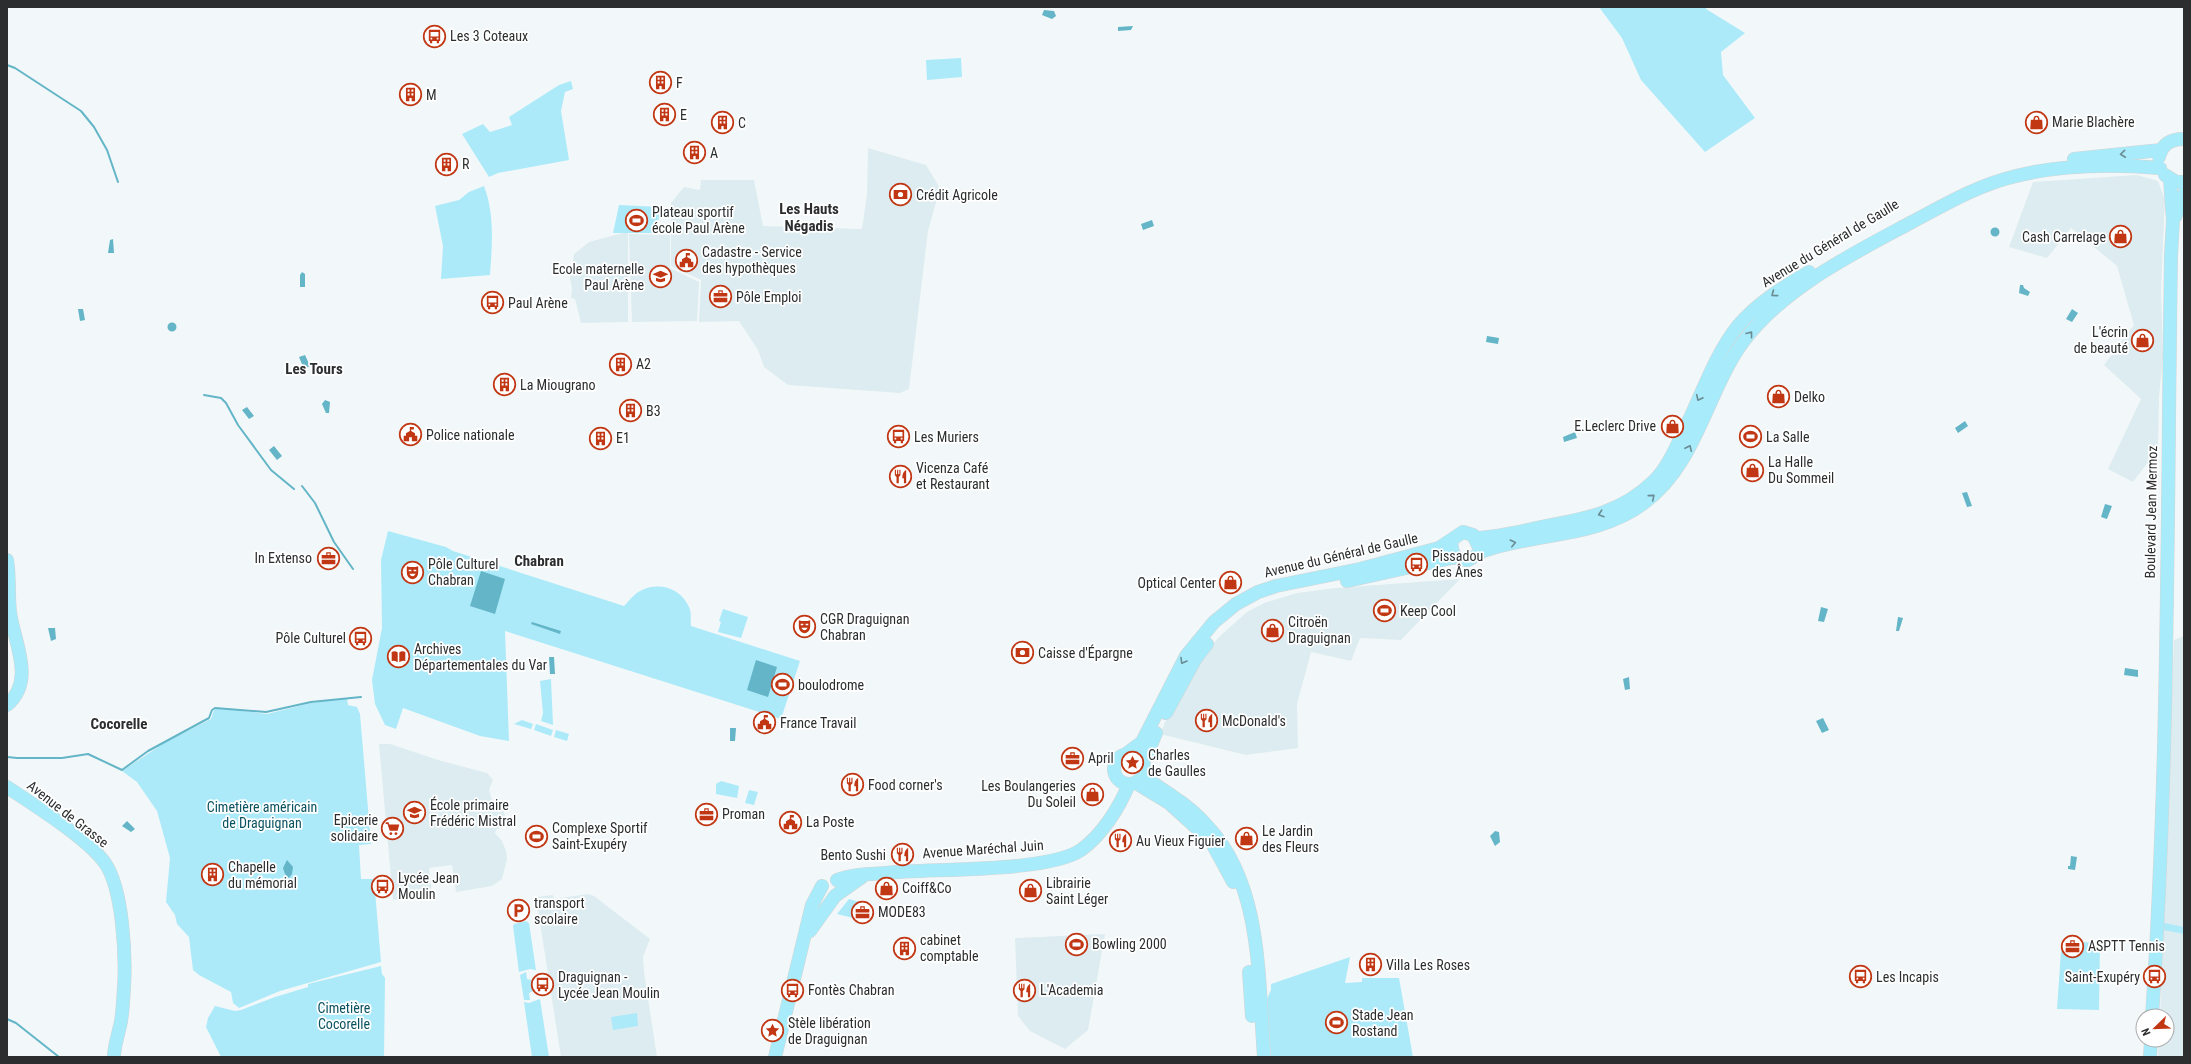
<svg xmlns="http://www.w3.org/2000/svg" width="2191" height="1064" font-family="'Roboto Condensed',sans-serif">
	<rect width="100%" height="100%" fill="#f2f8f9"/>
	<path fill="#ddecf0" d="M 868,148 L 926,165 L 940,188 L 928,231 L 909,389 L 900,393 L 788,385 L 764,367 L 758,350 L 739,321 L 699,322 L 701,280 L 671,266 L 671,203 L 684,187 L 700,190 L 701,180 L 754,180 L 763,226 L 862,229 L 867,194 Z
		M 2137,175 L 2158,181 L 2165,200 L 2161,290 L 2163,358 L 2159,397 L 2158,449 L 2133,482 L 2108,469 L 2141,399 L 2104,365 L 2134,325 L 2117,266 L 2071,228 L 2047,258 L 2009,247 L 2033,182 Z
		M 623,233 L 628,233 L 628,322 L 581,323 L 575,299 L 571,298 L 572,288 L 570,278 L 574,254 L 589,242 Z
		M 629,234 L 670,235 L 670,268 L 699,282 L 697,321 L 632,322 Z
		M 1460,579 L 1401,640 L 1360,638 L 1351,661 L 1311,652 L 1297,704 L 1298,748 L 1246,755 L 1160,734 L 1177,695 L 1204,654 L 1221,635 L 1247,612 L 1264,603 L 1297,593 L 1335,588 Z
		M 2184,636 L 2184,1057 L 2158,1057 L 2159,1040 L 2167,1040 L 2167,1016 L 2160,1016 L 2174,640 Z
		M 379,744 L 390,744 L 438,760 L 487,773 L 493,780 L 489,790 L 494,807 L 503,805 L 505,817 L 500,828 L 496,830 L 495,833 L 502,841 L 506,851 L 507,859 L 502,879 L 492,886 L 456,892 L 452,865 L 429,868 L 432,894 L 393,900 Z
		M 588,894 L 594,896 L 650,939 L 643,957 L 644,972 L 657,1057 L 561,1057 L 536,897 L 553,895 L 554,899 Z
		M 1105,934 L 1088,1030 L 1065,1049 L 1030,1031 L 1018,1016 L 1015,938 Z"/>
	<path fill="#aceaf9" d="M 1599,7 L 1707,7 L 1706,9 L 1745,33 L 1721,52 L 1723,75 L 1755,118 L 1705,152 L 1641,80 L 1622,38 Z
		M 961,58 L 962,77 L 927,80 L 926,60 Z
		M 571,81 L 573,89 L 565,92 L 561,111 L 569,160 L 498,173 L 489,177 L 462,134 L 483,124 L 490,132 L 512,125 L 509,117 L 559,85 Z
		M 484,186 C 495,215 492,245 490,275 L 441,279 L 443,246 L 435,206 L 459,200 L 469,192 Z
		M 619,205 L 660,207 L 657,233 L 613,233 Z
		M 388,531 L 446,547 L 453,551 L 624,606 C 629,601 634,594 640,591 C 658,581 681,588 689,607 C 692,613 690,619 691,626 L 800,661 L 781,719 L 505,631 L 509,741 L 480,736 L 403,708 L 396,729 L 385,725 L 375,704 L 372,680 L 382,628 L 381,560 Z
		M 723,609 L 748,617 L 741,638 L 718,632 L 721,622 L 719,621 Z
		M 551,679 L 553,725 L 541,721 L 543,713 L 540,681 Z
		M 342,699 L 347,699 L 348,705 L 357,707 L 360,714 L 371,844 L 359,845 L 361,879 L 374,879 L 381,962 L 280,991 L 239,1008 L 233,1003 L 231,992 L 199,975 L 193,970 L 189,937 L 177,924 L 175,915 L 166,902 L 170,858 L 157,811 L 137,782 L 122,771 L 164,743 L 211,719 L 214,710 L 220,708 L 267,714 L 311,703 Z
		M 522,720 L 533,724 L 531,729 L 514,724 Z
		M 536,724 L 553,730 L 551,736 L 534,730 Z
		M 556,730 L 569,734 L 567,741 L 554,737 Z
		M 721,781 L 739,786 L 737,798 L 716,794 L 716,784 Z
		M 749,790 L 758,792 L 754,805 L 745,803 Z
		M 849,899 L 859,902 L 853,918 L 837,914 Z
		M 526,921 L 529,923 L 536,970 L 530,969 L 519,972 L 513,926 L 514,924 Z
		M 2164,923 L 2184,927 L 2184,934 L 2164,930 Z
		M 2081,942 L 2100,943 L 2099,1010 L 2057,1009 L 2061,951 L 2080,952 Z
		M 1350,957 L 1345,983 L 1362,982 L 1362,978 L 1399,978 L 1413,1057 L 1271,1057 L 1266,1001 L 1271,990 L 1271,984 Z
		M 381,966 L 382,974 L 385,978 L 384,1057 L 221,1057 L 206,1027 L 208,1018 L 215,1006 L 235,1011 L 241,1010 L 275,997 L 308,987 L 308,984 Z
		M 526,972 L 527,979 L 532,980 L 535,984 L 532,984 L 532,986 L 535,986 L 533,991 L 529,993 L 530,1000 L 524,1000 L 520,975 Z
		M 540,999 L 549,1057 L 532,1057 L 524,1002 L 529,1003 Z
		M 637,1013 L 638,1026 L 613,1030 L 611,1017 Z"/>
	<path fill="#63b5c7" d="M 1044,10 L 1054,11 L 1056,16 L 1052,19 L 1042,15 Z
		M 1133,26 L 1131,30 L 1118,31 L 1118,27 Z
		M 1152,220 L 1154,226 L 1143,230 L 1141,224 Z
		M1990.5 232a4.5 4.5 0 1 1 9 0a4.5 4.5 0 1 1-9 0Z
		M 113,239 L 114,253 L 108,253 L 110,240 Z
		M 302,272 L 305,274 L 305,287 L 300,287 L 300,275 Z
		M 2020,285 L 2023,285 L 2024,288 L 2030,292 L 2028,296 L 2019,293 Z
		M 78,309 L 83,309 L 85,320 L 80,321 Z
		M 2072,309 L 2078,313 L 2072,322 L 2066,319 Z
		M167.5 327a4.5 4.5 0 1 1 9 0a4.5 4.5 0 1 1-9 0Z
		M 1487,336 L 1499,338 L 1498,344 L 1486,342 Z
		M 305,355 L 310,366 L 304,369 L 299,357 Z
		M 325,400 L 330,402 L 329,413 L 326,413 L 322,404 Z
		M 247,407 L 254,416 L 249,419 L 242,410 Z
		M 1965,421 L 1968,426 L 1958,433 L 1955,428 Z
		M 1575,432 L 1577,438 L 1564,442 L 1563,437 Z
		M 274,446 L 282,456 L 277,460 L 269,450 Z
		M 1967,492 L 1972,506 L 1967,507 L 1962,493 Z
		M 2105,504 L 2112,506 L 2107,519 L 2101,517 Z
		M 481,571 L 505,579 L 495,614 L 470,606 Z
		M 1821,607 L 1828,609 L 1824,622 L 1818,621 Z
		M 1898,617 L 1903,618 L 1899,631 L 1896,631 Z
		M 532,622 L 561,631 L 560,634 L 531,624 Z
		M 48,628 L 55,628 L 56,639 L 51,641 Z
		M 549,657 L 554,657 L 555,674 L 550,674 Z
		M 756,660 L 777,667 L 768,697 L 747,690 Z
		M 2125,668 L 2138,670 L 2138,677 L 2124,675 Z
		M 1629,677 L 1630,689 L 1625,690 L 1623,679 Z
		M 1823,718 L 1829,730 L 1822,733 L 1816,721 Z
		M 730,728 L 736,728 L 735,741 L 730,741 Z
		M 127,821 L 135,829 L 131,832 L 122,826 Z
		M 1495,831 L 1499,832 L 1500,842 L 1495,846 L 1490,836 Z
		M 1137,837 L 1147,838 L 1146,844 L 1136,845 Z
		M 2071,856 L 2077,857 L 2075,870 L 2068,869 L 2068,866 L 2070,866 Z
		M 287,860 L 293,867 L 292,874 L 289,878 L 285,874 L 283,868 Z"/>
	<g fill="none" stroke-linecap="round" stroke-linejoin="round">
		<path stroke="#63b5c7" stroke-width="2" d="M 7,65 L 15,68 L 81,111 L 94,127 L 107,150 L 118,182
			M 204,395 L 221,398 L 226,403 L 238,425 L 271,470 L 294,489
			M 302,486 L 315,503 L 334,542 L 353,569
			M 7,757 L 17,758 L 62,758 L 88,754 L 122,770 L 148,751 L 209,718 L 212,710 L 215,708 L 266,712 L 311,702 L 361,697
			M 7,1019 L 16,1023 L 59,1057"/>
		<defs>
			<path id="major" d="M 2159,157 C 2162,144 2171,139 2184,139
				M 2074,159 L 2161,150
				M 2165,175 L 2176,182 L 2184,182
				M 2175,217 L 2184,194
				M 1476,538 C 1498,537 1520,532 1541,527 C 1585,519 1621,513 1654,481 C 1671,464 1679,439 1690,418 C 1704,388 1716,354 1737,327 C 1756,304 1783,287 1809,272
				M 1452,541 C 1450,552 1456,561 1468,560 C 1475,557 1479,552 1486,550 C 1538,533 1599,537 1644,503 C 1697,464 1706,393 1743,342 C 1783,288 1854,253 1912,222 C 1946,204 1978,185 2016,176 C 2063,164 2113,164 2160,168
				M 7,560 C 10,577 8,595 10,612 C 14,643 36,680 7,705
				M 1347,581 L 1456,557
				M 1166,713 L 1196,658 L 1207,644
				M1114 769a15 15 0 1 1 30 0a15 15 0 1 1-30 0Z
				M 1126,754 L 1142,742 L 1186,656 L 1214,622 L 1236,604 L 1258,592 L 1276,586 L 1360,569 L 1439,548 L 1463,532 L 1473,535 L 1478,545
				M 1143,764 L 1156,733
				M 1144,774 C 1150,783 1163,789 1172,796 C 1186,805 1198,815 1209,828 C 1263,887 1258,981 1264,1057
				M 1136,783 L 1169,803 L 1201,832
				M 7,787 C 34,805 87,838 105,863 C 123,889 126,956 124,988 C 123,999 123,1010 121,1021 C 119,1033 114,1045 114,1057
				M 1214,847 L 1233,882
				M 837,880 C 852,874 870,874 885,873 C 930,868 1047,873 1081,850 C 1102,835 1119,808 1129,784
				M 810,931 L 835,896 L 862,877
				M 1249,972 L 1252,1016
				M 2152,1016 C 2169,763 2167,509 2171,256 L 2173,220 L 2170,180
				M 775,1057 L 812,905 L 822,886
				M 2150,1057 L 2151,1040"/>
		</defs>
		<use href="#major" stroke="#d5d5d5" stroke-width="14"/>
		<use href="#major" stroke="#a8ebfa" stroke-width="13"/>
	</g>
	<defs><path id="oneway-chevron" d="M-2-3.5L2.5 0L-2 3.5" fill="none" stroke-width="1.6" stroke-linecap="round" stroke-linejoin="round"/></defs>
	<g stroke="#6a8c94">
		<use href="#oneway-chevron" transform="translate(2123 154) rotate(174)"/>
		<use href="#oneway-chevron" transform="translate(1774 294) rotate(143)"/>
		<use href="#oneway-chevron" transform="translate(1750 334) rotate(-52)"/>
		<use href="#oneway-chevron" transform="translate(1699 398) rotate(116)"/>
		<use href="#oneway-chevron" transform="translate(1689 448) rotate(-65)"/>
		<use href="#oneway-chevron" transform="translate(1652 497) rotate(-40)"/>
		<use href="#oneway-chevron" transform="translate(1601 514) rotate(162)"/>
		<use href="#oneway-chevron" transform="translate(1513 543) rotate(-13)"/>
		<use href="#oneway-chevron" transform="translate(1183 661) rotate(120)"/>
	</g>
	<defs>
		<symbol id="bus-ring" viewBox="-11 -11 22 22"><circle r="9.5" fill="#fff" stroke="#c13714" stroke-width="1.5"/><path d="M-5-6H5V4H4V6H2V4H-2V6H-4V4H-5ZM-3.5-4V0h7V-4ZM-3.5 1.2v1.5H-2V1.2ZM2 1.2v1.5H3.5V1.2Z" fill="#c13714"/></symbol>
		<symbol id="building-ring" viewBox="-11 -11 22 22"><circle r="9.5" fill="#fff" stroke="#c13714" stroke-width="1.5"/><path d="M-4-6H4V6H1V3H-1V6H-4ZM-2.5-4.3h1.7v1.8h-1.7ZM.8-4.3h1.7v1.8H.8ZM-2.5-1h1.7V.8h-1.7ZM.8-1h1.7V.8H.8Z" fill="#c13714"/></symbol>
		<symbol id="shop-ring" viewBox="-11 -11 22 22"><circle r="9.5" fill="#fff" stroke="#c13714" stroke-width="1.5"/><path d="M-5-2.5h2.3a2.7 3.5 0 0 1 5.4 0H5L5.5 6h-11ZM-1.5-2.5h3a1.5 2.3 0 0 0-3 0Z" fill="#c13714"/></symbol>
		<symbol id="bank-ring" viewBox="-11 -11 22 22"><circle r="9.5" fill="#fff" stroke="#c13714" stroke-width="1.5"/><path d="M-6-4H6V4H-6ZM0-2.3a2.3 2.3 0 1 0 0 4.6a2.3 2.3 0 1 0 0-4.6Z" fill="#c13714"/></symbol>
		<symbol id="stadium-ring" viewBox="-11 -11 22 22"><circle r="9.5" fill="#fff" stroke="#c13714" stroke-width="1.5"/><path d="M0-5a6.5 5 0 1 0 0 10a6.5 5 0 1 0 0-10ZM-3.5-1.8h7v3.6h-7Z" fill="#c13714"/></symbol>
		<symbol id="civic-ring" viewBox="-11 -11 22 22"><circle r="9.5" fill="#fff" stroke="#c13714" stroke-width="1.5"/><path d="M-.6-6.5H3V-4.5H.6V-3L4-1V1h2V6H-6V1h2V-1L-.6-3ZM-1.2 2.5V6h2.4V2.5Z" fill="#c13714"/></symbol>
		<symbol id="school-ring" viewBox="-11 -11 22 22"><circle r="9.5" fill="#fff" stroke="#c13714" stroke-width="1.5"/><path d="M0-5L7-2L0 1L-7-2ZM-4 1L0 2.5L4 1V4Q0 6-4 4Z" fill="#c13714"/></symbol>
		<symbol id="office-ring" viewBox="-11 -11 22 22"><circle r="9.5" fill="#fff" stroke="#c13714" stroke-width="1.5"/><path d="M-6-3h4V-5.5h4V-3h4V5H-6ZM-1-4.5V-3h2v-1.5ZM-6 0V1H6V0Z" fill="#c13714"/></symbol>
		<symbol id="restaurant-ring" viewBox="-11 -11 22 22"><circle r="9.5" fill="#fff" stroke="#c13714" stroke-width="1.5"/><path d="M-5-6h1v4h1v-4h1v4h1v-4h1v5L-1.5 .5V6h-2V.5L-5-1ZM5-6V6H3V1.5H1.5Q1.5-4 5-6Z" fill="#c13714"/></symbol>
		<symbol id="theatre-ring" viewBox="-11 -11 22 22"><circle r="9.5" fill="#fff" stroke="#c13714" stroke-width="1.5"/><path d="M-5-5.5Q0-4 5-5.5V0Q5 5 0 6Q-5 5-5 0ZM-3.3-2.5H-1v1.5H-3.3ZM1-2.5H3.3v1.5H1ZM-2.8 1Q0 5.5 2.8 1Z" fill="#c13714"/></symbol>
		<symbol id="library-ring" viewBox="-11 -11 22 22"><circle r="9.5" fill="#fff" stroke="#c13714" stroke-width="1.5"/><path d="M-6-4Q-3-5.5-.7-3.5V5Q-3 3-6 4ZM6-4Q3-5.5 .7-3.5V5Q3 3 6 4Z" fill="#c13714"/></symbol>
		<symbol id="sight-ring" viewBox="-11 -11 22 22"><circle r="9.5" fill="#fff" stroke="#c13714" stroke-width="1.5"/><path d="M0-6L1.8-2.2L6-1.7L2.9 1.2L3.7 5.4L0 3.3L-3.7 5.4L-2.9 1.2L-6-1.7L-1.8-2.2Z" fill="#c13714"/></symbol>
		<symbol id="supermarket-ring" viewBox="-11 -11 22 22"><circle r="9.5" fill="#fff" stroke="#c13714" stroke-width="1.5"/><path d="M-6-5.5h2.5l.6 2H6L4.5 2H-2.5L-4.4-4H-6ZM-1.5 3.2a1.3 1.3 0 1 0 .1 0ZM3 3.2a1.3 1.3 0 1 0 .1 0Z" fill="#c13714"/></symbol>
		<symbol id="parking-ring" viewBox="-11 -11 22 22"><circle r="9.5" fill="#fff" stroke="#c13714" stroke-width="1.5"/><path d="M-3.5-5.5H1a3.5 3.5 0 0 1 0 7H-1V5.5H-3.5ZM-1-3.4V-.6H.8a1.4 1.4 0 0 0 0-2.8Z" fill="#c13714"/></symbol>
	</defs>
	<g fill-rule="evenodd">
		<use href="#bus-ring" x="422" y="24" width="25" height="25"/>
		<use href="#building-ring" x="648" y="70" width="25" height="25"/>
		<use href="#building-ring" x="398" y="82" width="25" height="25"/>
		<use href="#building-ring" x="652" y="102" width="25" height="25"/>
		<use href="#shop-ring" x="2024" y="110" width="25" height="25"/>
		<use href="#building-ring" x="710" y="110" width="25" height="25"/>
		<use href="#building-ring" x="682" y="140" width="25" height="25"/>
		<use href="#building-ring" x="434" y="152" width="25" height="25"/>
		<use href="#bank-ring" x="888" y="182" width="25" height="25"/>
		<use href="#stadium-ring" x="624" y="208" width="25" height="25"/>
		<use href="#shop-ring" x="2108" y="224" width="25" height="25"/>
		<use href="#civic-ring" x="674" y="248" width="25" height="25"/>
		<use href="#school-ring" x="648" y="264" width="25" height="25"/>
		<use href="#office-ring" x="708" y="284" width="25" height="25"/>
		<use href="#bus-ring" x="480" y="290" width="25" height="25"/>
		<use href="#shop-ring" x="2130" y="328" width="25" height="25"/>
		<use href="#building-ring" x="608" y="352" width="25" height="25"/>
		<use href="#building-ring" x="492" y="372" width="25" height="25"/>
		<use href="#shop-ring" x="1766" y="384" width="25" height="25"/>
		<use href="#building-ring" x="618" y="398" width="25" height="25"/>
		<use href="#shop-ring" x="1660" y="414" width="25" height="25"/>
		<use href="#civic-ring" x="398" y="422" width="25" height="25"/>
		<use href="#bus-ring" x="886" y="424" width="25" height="25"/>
		<use href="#stadium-ring" x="1738" y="424" width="25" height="25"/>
		<use href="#building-ring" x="588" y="426" width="25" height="25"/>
		<use href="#shop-ring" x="1740" y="458" width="25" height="25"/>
		<use href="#restaurant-ring" x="888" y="464" width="25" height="25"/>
		<use href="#office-ring" x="316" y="546" width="25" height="25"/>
		<use href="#bus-ring" x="1404" y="552" width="25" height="25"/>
		<use href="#theatre-ring" x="400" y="560" width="25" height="25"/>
		<use href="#shop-ring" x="1218" y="570" width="25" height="25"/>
		<use href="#stadium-ring" x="1372" y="598" width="25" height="25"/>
		<use href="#theatre-ring" x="792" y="614" width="25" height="25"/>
		<use href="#shop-ring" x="1260" y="618" width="25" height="25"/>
		<use href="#bus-ring" x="348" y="626" width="25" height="25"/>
		<use href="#bank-ring" x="1010" y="640" width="25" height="25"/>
		<use href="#library-ring" x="386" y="644" width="25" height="25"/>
		<use href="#stadium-ring" x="770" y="672" width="25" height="25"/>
		<use href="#restaurant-ring" x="1194" y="708" width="25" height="25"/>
		<use href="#civic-ring" x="752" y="710" width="25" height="25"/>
		<use href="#office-ring" x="1060" y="746" width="25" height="25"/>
		<use href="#sight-ring" x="1120" y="750" width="25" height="25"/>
		<use href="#restaurant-ring" x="840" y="772" width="25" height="25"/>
		<use href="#shop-ring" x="1080" y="782" width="25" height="25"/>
		<use href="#school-ring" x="402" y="800" width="25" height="25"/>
		<use href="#office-ring" x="694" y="802" width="25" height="25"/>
		<use href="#civic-ring" x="778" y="810" width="25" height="25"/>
		<use href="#supermarket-ring" x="380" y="816" width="25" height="25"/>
		<use href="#stadium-ring" x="524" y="824" width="25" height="25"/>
		<use href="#shop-ring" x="1234" y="826" width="25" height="25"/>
		<use href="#restaurant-ring" x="1108" y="828" width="25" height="25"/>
		<use href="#restaurant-ring" x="890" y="842" width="25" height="25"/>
		<use href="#building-ring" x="200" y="862" width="25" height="25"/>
		<use href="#bus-ring" x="370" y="874" width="25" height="25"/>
		<use href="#shop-ring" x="874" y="876" width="25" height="25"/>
		<use href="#shop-ring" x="1018" y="878" width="25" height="25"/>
		<use href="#parking-ring" x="506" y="898" width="25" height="25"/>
		<use href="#office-ring" x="850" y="900" width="25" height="25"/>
		<use href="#stadium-ring" x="1064" y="932" width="25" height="25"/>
		<use href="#office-ring" x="2060" y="934" width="25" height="25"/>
		<use href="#building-ring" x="892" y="936" width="25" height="25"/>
		<use href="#building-ring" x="1358" y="952" width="25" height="25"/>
		<use href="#bus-ring" x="1848" y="964" width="25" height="25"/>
		<use href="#bus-ring" x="2142" y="964" width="25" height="25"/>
		<use href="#bus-ring" x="530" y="972" width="25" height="25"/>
		<use href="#bus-ring" x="780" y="978" width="25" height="25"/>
		<use href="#restaurant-ring" x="1012" y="978" width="25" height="25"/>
		<use href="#stadium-ring" x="1324" y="1010" width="25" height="25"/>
		<use href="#sight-ring" x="760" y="1018" width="25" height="25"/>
	</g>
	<g text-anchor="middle" stroke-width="3.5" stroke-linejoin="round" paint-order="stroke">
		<g font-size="14" fill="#2b2d2e" stroke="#fff" text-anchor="start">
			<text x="450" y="41">Les 3 Coteaux</text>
			<text x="676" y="88">F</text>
			<text x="426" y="100">M</text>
			<text x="680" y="120">E</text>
			<text x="2052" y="127">Marie Blachère</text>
			<text x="738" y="128">C</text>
			<text x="710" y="158">A</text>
			<text x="462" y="169">R</text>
			<text x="916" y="200">Crédit Agricole</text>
			<text x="652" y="217">Plateau sportif<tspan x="652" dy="16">école Paul Arène</tspan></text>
			<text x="2106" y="242" text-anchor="end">Cash Carrelage</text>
			<text x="702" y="257">Cadastre - Service<tspan x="702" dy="16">des hypothèques</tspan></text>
			<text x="644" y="274" text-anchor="end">Ecole maternelle<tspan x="644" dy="16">Paul Arène</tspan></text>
			<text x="736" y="302">Pôle Emploi</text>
			<text x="508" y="308">Paul Arène</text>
			<text x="2128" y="337" text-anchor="end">L'écrin<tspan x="2128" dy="16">de beauté</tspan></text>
			<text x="636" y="369">A2</text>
			<text x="520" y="390">La Miougrano</text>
			<text x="1794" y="402">Delko</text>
			<text x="646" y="416">B3</text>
			<text x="1656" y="431" text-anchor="end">E.Leclerc Drive</text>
			<text x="426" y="440">Police nationale</text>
			<text x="914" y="442">Les Muriers</text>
			<text x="1766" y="442">La Salle</text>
			<text x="616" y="443">E1</text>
			<text x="1768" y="467">La Halle<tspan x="1768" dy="16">Du Sommeil</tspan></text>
			<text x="916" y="473">Vicenza Café<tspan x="916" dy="16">et Restaurant</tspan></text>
			<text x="1432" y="561">Pissadou<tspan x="1432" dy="16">des Ânes</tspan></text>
			<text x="312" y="563" text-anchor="end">In Extenso</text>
			<text x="428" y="569">Pôle Culturel<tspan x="428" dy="16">Chabran</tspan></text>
			<text x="1216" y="588" text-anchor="end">Optical Center</text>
			<text x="1400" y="616">Keep Cool</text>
			<text x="820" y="624">CGR Draguignan<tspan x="820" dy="16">Chabran</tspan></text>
			<text x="1288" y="627">Citroën<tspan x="1288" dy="16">Draguignan</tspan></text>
			<text x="346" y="643" text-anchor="end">Pôle Culturel</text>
			<text x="414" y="654">Archives<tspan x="414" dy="16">Départementales du Var</tspan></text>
			<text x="1038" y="658">Caisse d'Épargne</text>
			<text x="798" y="690">boulodrome</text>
			<text x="1222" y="726">McDonald's</text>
			<text x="780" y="728">France Travail</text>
			<text x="1148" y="760">Charles<tspan x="1148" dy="16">de Gaulles</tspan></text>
			<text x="1088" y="763">April</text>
			<text x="868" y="790">Food corner's</text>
			<text x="1076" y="791" text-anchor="end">Les Boulangeries<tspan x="1076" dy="16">Du Soleil</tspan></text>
			<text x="430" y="810">École primaire<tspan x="430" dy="16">Frédéric Mistral</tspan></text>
			<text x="722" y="819">Proman</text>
			<text x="378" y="825" text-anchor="end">Epicerie<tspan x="378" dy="16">solidaire</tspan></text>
			<text x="806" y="827">La Poste</text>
			<text x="552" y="833">Complexe Sportif<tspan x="552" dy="16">Saint-Exupéry</tspan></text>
			<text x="1262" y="836">Le Jardin<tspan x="1262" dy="16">des Fleurs</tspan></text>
			<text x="1136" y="846">Au Vieux Figuier</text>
			<text x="886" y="860" text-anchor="end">Bento Sushi</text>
			<text x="228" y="872">Chapelle<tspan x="228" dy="16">du mémorial</tspan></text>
			<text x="398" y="883">Lycée Jean<tspan x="398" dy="16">Moulin</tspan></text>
			<text x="1046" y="888">Librairie<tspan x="1046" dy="16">Saint Léger</tspan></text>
			<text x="902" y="893">Coiff&amp;Co</text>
			<text x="534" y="908">transport<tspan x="534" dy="16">scolaire</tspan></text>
			<text x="878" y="917">MODE83</text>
			<text x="920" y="945">cabinet<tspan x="920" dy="16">comptable</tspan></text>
			<text x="1092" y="949">Bowling 2000</text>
			<text x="2088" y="951">ASPTT Tennis</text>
			<text x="1386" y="970">Villa Les Roses</text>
			<text x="558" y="982">Draguignan -<tspan x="558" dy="16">Lycée Jean Moulin</tspan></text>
			<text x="1876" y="982">Les Incapis</text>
			<text x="2140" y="982" text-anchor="end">Saint-Exupéry</text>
			<text x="808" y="995">Fontès Chabran</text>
			<text x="1040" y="995">L'Academia</text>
			<text x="1352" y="1020">Stade Jean<tspan x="1352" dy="16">Rostand</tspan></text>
			<text x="788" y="1028">Stèle libération<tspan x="788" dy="16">de Draguignan</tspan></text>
		</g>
		<g font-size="14" fill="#2b2d2e" stroke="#fff">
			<text transform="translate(1830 243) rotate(-31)" y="5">Avenue du Général de Gaulle</text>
			<text transform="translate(2151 512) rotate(-89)" y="5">Boulevard Jean Mermoz</text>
			<text transform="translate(1341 555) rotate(-13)" y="5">Avenue du Général de Gaulle</text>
			<text transform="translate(68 814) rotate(38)" y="5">Avenue de Grasse</text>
			<text transform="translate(983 849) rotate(-4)" y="5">Avenue Maréchal Juin</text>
		</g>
		<g font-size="14" fill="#095260" stroke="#fff">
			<text x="262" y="812">Cimetière américain<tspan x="262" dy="16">de Draguignan</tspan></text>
			<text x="344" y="1013">Cimetière<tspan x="344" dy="16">Cocorelle</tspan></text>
		</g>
		<g font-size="15" font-weight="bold" fill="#2b2d2e" stroke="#fff">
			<text x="809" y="214">Les Hauts<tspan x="809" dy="17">Négadis</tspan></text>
			<text x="314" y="374">Les Tours</text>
			<text x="539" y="566">Chabran</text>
			<text x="119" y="729">Cocorelle</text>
		</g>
	</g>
	<rect width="2191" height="1064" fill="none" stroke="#2b2d2e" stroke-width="16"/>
	<g transform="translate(2155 1028) rotate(247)"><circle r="19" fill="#ffffff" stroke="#aaabab"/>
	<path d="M0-3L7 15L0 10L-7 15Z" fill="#c13714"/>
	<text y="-6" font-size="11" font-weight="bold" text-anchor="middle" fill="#2b2d2e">N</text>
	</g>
</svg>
